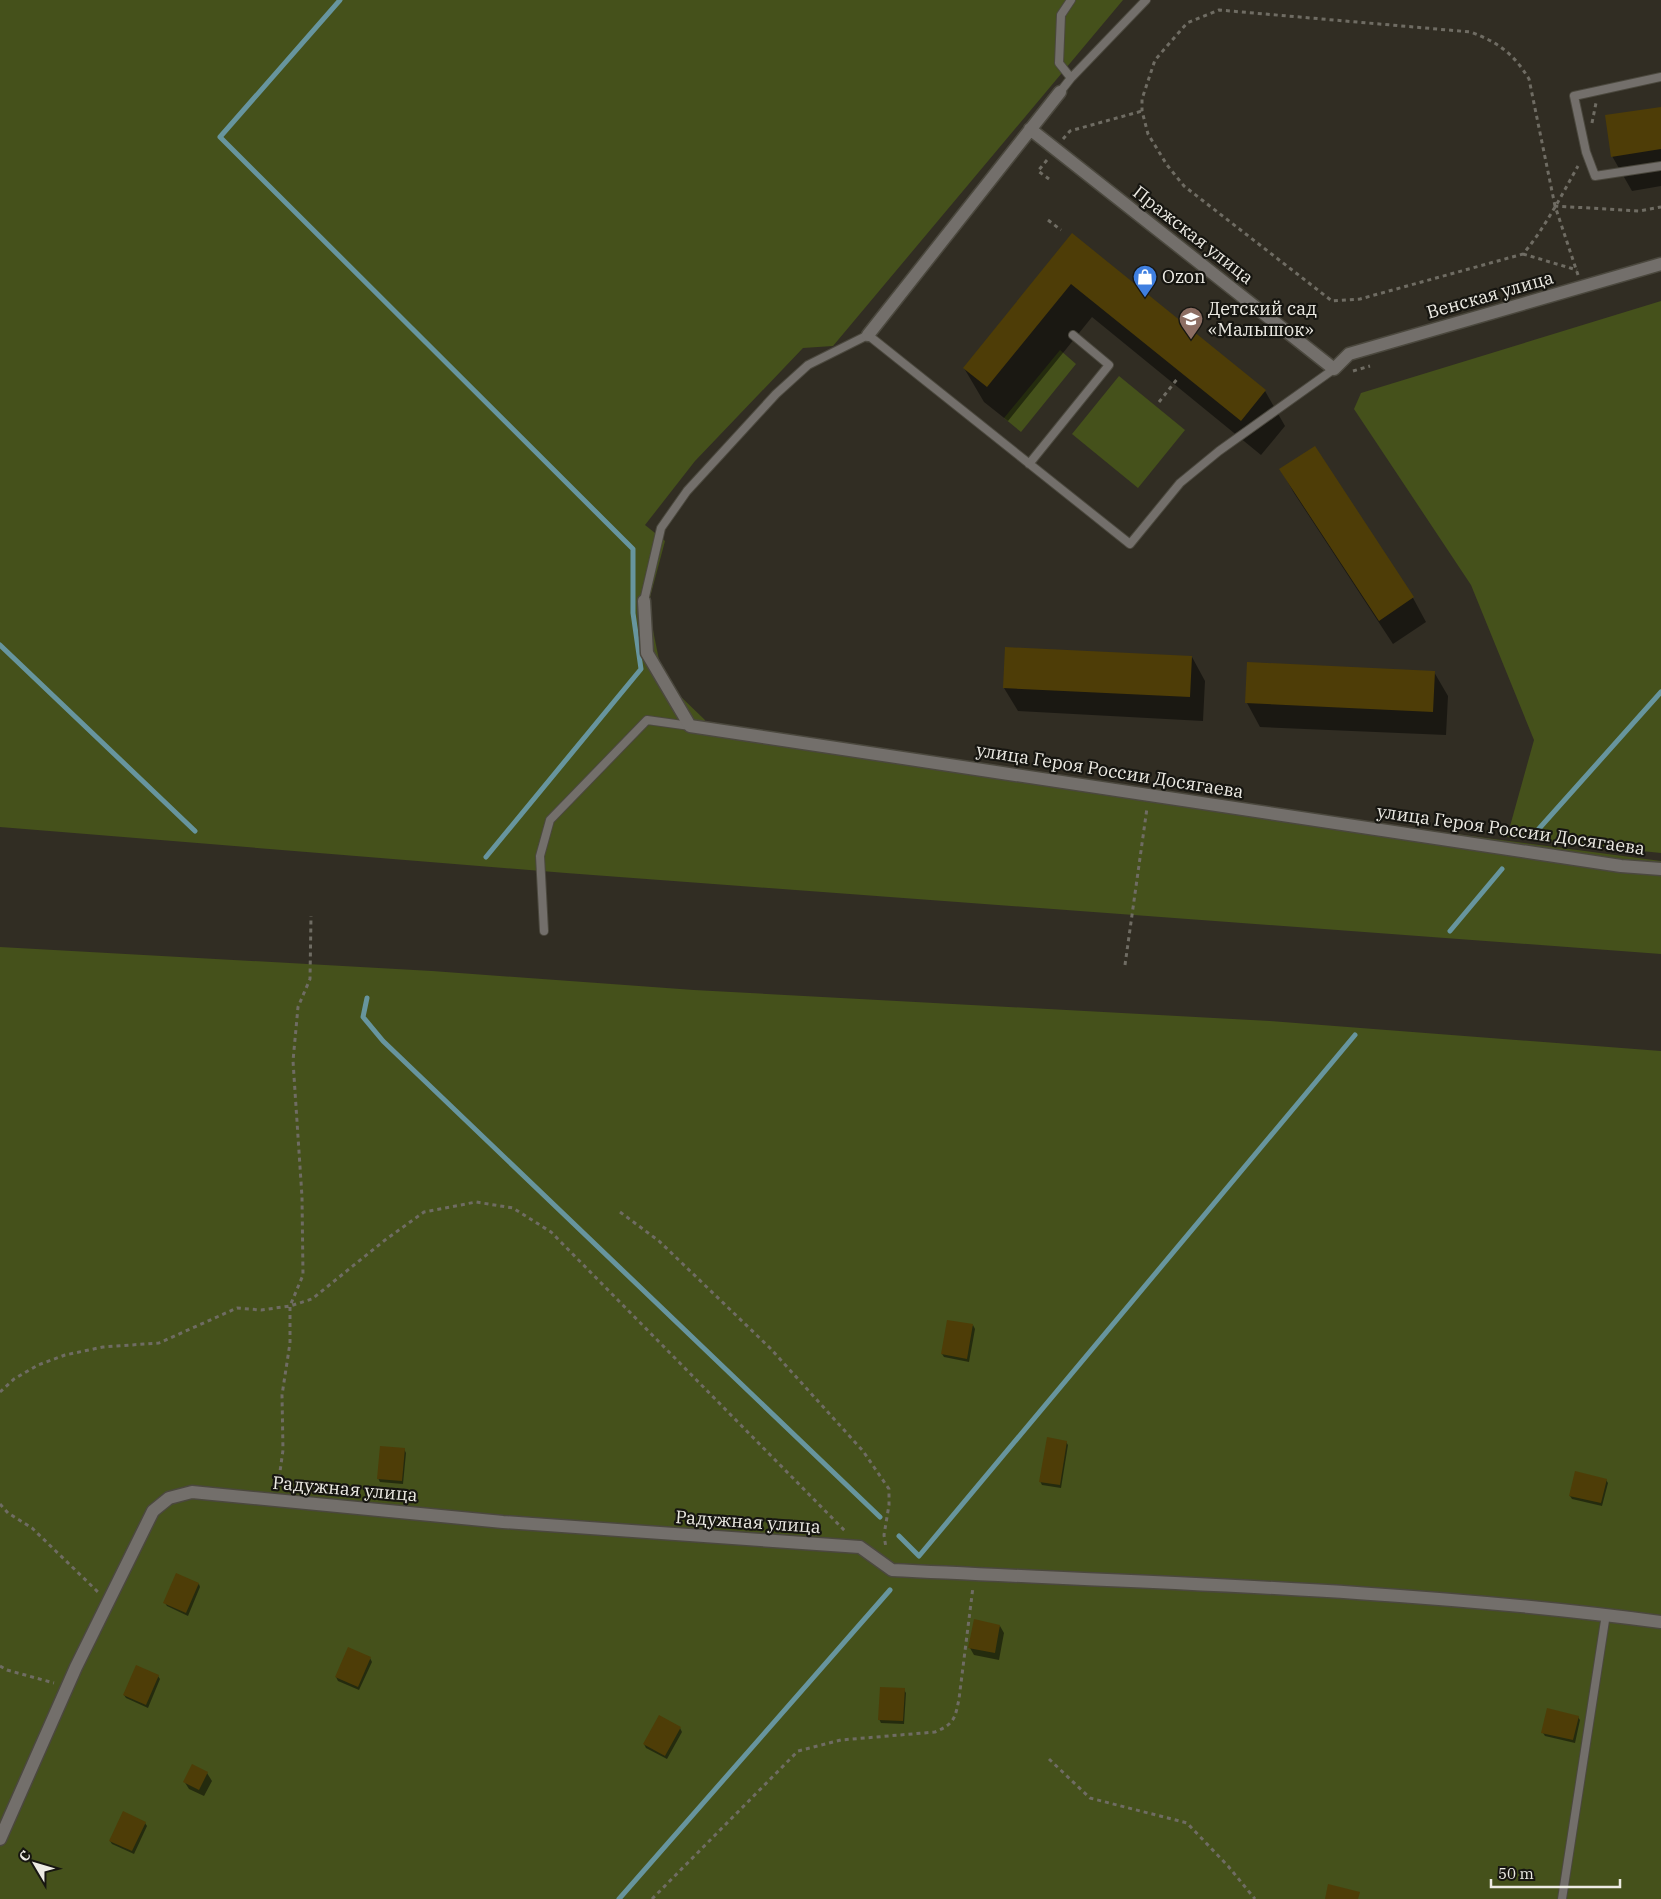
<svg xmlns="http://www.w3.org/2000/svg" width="1661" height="1899" font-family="'IBM Plex Serif',serif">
	<rect width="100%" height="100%" fill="#312d23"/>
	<path fill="#45511b" d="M 0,0 L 1123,0 L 833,346 L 803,348 L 695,461 L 645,525 L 665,541 L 648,605 L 660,665 L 679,695 L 705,720 L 701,734 L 1661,861 L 1661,954 L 566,873 L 0,827 Z
		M 1661,301 L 1661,853 L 1507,837 L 1534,740 L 1471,585 L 1354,409 L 1361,393 Z
		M 1060,350 L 1076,364 L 1021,432 L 1004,418 Z
		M 1119,376 L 1185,430 L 1138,488 L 1072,434 Z
		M 0,947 L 432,971 L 694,990 L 1270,1021 L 1661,1051 L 1661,1899 L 0,1899 Z"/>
	<path fill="#0007" d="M 1661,108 L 1661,186 L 1632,191 L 1612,156 Z
		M 1072,235 L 1265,391 L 1285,426 L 1261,455 L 1092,317 L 1008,421 L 984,402 L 964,368 Z
		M 1314,448 L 1413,598 L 1426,622 L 1393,644 L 1294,493 L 1281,470 Z
		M 1192,657 L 1205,681 L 1203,721 L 1018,711 L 1004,688 Z
		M 1434,672 L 1448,696 L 1446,735 L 1260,727 L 1247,703 Z
		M 973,1325 L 975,1329 L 969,1362 L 944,1357 L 942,1354 Z
		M 1066,1442 L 1068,1445 L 1061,1488 L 1042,1485 L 1040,1481 Z
		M 404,1449 L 406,1453 L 403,1484 L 380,1482 L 378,1478 Z
		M 1606,1480 L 1608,1483 L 1602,1506 L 1572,1499 L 1570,1496 Z
		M 199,1584 L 200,1587 L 188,1616 L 167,1606 L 165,1603 Z
		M 1000,1626 L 1004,1633 L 999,1660 L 974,1655 L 970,1648 Z
		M 370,1658 L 372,1662 L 359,1690 L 338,1681 L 336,1677 Z
		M 158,1676 L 160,1679 L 148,1708 L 126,1698 L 124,1695 Z
		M 904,1690 L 906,1693 L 904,1724 L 881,1723 L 879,1719 Z
		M 1578,1717 L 1580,1720 L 1575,1743 L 1545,1736 L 1543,1733 Z
		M 680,1728 L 682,1732 L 667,1759 L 646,1748 L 644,1744 Z
		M 207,1773 L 212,1781 L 204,1796 L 189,1789 L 184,1781 Z
		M 145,1823 L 147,1826 L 134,1854 L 112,1844 L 110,1841 Z"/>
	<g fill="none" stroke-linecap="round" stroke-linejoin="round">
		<path stroke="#67959e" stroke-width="5" d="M 340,0 L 220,137 L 633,549 L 633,613 L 641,669 L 486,857
			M 0,645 L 195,831
			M 1536,832 L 1661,692
			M 1450,931 L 1502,869
			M 367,998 L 363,1017 L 383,1041 L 880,1517
			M 899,1536 L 919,1556 L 1355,1035
			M 619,1899 L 890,1590"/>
	</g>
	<path fill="#4e3d07" d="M 1661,107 L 1661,149 L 1611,157 L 1605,115 Z
		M 1072,233 L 1266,390 L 1241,421 L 1071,284 L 987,387 L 963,368 Z
		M 1315,446 L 1414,597 L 1379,621 L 1279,469 Z
		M 1005,647 L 1192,656 L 1190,697 L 1003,688 Z
		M 1247,662 L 1435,671 L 1433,712 L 1245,703 Z
		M 947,1320 L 973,1324 L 967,1359 L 941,1354 Z
		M 1047,1437 L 1067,1441 L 1060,1485 L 1039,1482 Z
		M 380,1446 L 405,1448 L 402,1481 L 377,1479 Z
		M 1575,1471 L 1607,1479 L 1601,1503 L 1569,1496 Z
		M 176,1573 L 199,1583 L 186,1613 L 163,1603 Z
		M 974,1619 L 1000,1625 L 995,1653 L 968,1648 Z
		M 348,1647 L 371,1657 L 358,1687 L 335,1677 Z
		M 136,1665 L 159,1675 L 146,1705 L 123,1695 Z
		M 880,1687 L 905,1688 L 903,1721 L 878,1720 Z
		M 1547,1708 L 1579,1716 L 1573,1740 L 1541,1733 Z
		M 659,1715 L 681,1727 L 665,1756 L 643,1744 Z
		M 192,1764 L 208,1772 L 199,1790 L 183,1782 Z
		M 123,1811 L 146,1822 L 132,1851 L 109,1841 Z
		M 1328,1884 L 1360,1892 L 1358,1899 L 1325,1899 Z"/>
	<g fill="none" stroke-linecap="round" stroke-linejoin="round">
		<defs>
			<path id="lane" d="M 1071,0 L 1061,15 L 1059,63 L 1071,78
				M 1661,77 L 1574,96 L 1586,152 L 1595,176 L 1661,166
				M 1060,92 L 1071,78 L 1146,0
				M 1029,464 L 1109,365 L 1073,335
				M 644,601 L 661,528 L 687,491 L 776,394 L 808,365 L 868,335 L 1130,544 L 1180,483 L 1219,451 L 1334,369
				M 544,931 L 540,856 L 550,820 L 647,720 L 690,726
				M 1562,1899 L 1606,1614"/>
			<path id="street" d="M 1030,129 L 1334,369 L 1349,354 L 1661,264
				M 868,335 L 1060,92
				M 644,601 L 647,653 L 690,726 L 1621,866 L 1661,869
				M 0,1839 L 76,1667 L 153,1511 L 169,1498 L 192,1492 L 503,1522 L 860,1547 L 892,1570 C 1149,1583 1406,1588 1661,1622"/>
		</defs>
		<use href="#lane" stroke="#4b483e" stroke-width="10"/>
		<use href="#street" stroke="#4b483e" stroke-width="15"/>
		<path stroke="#6f6c63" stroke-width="3" stroke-dasharray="4 4" stroke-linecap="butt" d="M 1592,123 L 1596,103
			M 1063,139 L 1070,131 L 1142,111
			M 1047,160 L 1038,171 L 1049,179
			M 1555,206 L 1529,79 C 1513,53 1499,43 1471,32 L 1219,10 L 1187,23 L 1155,60 L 1142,99 L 1142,111 L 1148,134 L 1167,165 L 1184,186 L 1332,301 L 1360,299 L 1523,254 C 1545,228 1561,196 1578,166
			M 1048,220 L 1061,230
			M 1523,254 L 1577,270
			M 1578,275 L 1555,206 L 1639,211 L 1661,207
			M 1353,371 L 1370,366
			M 1159,402 L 1178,378
			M 1125,965 L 1147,808
			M 620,1212 L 659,1241 L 770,1348 L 863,1451 L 889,1489 L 889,1505 L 884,1535 L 886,1548
			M 0,1392 L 14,1379 L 38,1365 L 65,1355 L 103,1347 L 159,1343 L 237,1308 L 261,1310 L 290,1306 L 312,1299 L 385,1240 L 424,1212 L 476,1202 L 513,1208 L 551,1232 L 845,1531
			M 278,1486 L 283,1450 L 282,1395 L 290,1343 L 290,1306 L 303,1275 L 302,1197 L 293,1061 L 298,1007 L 310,979 L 311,916
			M 0,1504 L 8,1513 L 32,1528 L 98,1592
			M 0,1666 L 7,1670 L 54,1683
			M 1049,1759 L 1090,1798 L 1187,1823 L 1228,1866 L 1255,1899
			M 652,1899 L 798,1751 L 841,1740 L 935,1732 C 954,1724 955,1719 959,1699 L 973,1587"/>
		<use href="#lane" stroke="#736f6b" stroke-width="8"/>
		<use href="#street" stroke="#736f6b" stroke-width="12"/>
	</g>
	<defs>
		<symbol id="shop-pin" viewBox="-11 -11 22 30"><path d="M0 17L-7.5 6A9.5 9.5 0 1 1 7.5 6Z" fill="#3f7fe0" stroke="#171611"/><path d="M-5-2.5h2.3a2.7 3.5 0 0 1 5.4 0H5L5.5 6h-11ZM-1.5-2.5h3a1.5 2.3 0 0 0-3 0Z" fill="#fff"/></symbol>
		<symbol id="school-pin" viewBox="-11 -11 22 30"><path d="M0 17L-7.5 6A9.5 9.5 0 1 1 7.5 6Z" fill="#8d6e63" stroke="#171611"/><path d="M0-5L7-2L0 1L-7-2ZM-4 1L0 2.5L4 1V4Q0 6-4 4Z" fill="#fff"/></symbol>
	</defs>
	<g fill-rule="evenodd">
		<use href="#shop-pin" x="1131" y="263" width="28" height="38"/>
		<use href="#school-pin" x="1177" y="305" width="28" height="38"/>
	</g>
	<g text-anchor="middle" stroke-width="4.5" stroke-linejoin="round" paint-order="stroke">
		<g font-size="18" fill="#edebe4" stroke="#171611">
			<text transform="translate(1193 235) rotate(38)" y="6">Пражская улица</text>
			<text transform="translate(1490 295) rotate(-16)" y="6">Венская улица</text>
			<text transform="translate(1110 771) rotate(9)" y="6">улица Героя России Досягаева</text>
			<text transform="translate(1511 830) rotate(8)" y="6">улица Героя России Досягаева</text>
			<text transform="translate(345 1489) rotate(5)" y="6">Радужная улица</text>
			<text transform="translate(748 1522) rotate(4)" y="6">Радужная улица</text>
		</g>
		<g font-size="18" fill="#edebe4" stroke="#171611" text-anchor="start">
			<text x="1162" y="283">Ozon</text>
			<text x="1208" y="315">Детский сад<tspan x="1208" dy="21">«Малышок»</tspan></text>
		</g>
	</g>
	<g transform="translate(35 1864) rotate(308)" stroke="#171611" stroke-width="4" paint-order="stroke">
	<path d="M0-4L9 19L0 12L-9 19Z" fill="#edebe4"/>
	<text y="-8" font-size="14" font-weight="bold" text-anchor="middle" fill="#edebe4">С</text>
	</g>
	<path d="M1491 1879v8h129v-8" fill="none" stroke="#edebe4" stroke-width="2.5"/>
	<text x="1498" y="1879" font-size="15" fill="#edebe4" stroke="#171611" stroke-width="4" paint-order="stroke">50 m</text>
</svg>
